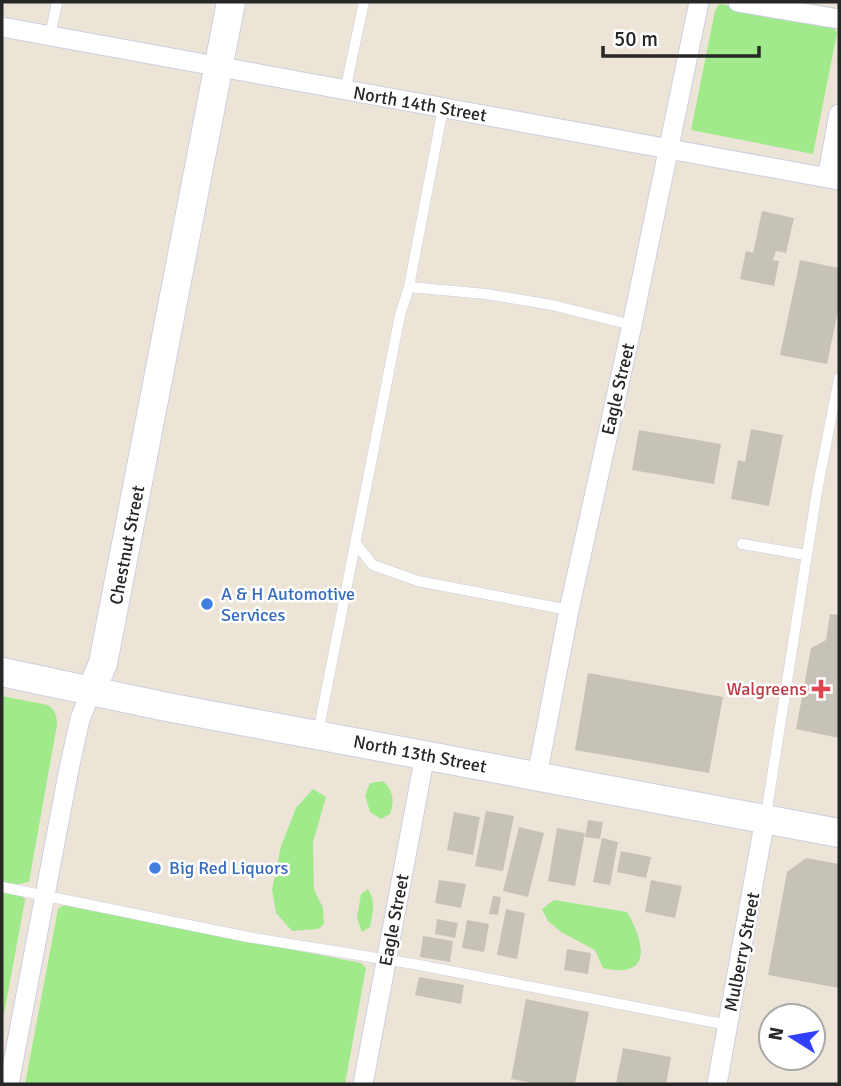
<svg xmlns="http://www.w3.org/2000/svg" width="841" height="1086" font-family="Signika,sans-serif">
	<rect width="100%" height="100%" fill="#ece5d7"/>
	<path fill="#a1ea8c" d="M 719,4 L 832,23 L 837,33 L 813,154 L 691,130 L 715,11 Z
		M 2,696 L 48,705 C 55,710 57,716 57,725 L 29,882 L 14,885 L 2,883 Z
		M 383,781 C 393,790 395,801 390,814 L 381,819 L 370,812 L 365,795 L 370,783 Z
		M 313,789 L 326,797 L 313,842 L 314,889 L 323,908 L 324,924 L 318,929 L 292,931 L 276,913 L 272,890 L 281,846 L 296,808 Z
		M 368,889 C 376,903 373,912 370,927 L 362,932 L 357,918 L 361,894 Z
		M 2,891 L 22,895 L 25,900 L 2,1025 Z
		M 554,900 L 627,912 C 645,943 653,980 603,968 L 595,950 L 561,932 L 548,921 L 542,909 Z
		M 64,905 L 361,963 L 366,968 L 345,1084 L 25,1084 L 58,909 Z"/>
	<path fill="#c7c2b7" d="M 762,211 L 794,218 L 786,253 L 776,251 L 773,260 L 779,261 L 774,286 L 740,279 L 746,251 L 753,253 Z
		M 800,260 L 839,268 L 839,306 L 827,364 L 780,355 Z
		M 751,429 L 783,435 L 769,506 L 731,499 L 738,460 L 745,462 Z
		M 639,430 L 721,444 L 714,484 L 632,470 Z
		M 830,614 L 839,615 L 839,738 L 796,729 L 811,648 L 826,640 Z
		M 588,673 L 723,697 L 709,773 L 575,750 Z
		M 486,811 L 514,816 L 503,871 L 475,866 Z
		M 454,812 L 480,817 L 473,855 L 447,850 Z
		M 588,820 L 603,822 L 600,839 L 585,837 Z
		M 519,827 L 544,833 L 528,897 L 503,891 Z
		M 557,828 L 585,833 L 575,886 L 548,881 Z
		M 602,838 L 618,842 L 610,885 L 593,882 Z
		M 621,851 L 651,857 L 646,878 L 617,872 Z
		M 806,858 L 839,864 L 839,988 L 768,975 L 787,872 Z
		M 439,880 L 466,884 L 461,908 L 435,903 Z
		M 651,880 L 682,886 L 675,918 L 645,912 Z
		M 493,896 L 501,897 L 498,915 L 489,914 Z
		M 506,909 L 525,913 L 517,959 L 497,955 Z
		M 437,919 L 458,923 L 455,938 L 435,934 Z
		M 467,920 L 489,924 L 484,952 L 462,948 Z
		M 423,936 L 453,941 L 450,962 L 420,957 Z
		M 567,949 L 591,953 L 588,974 L 564,970 Z
		M 419,977 L 464,985 L 461,1004 L 415,995 Z
		M 526,999 L 589,1012 L 575,1084 L 538,1084 L 511,1079 Z
		M 623,1048 L 671,1057 L 666,1084 L 616,1084 Z"/>
	<g fill="none" stroke-linecap="round" stroke-linejoin="round">
		<defs>
			<path id="lane" d="M 50,36 L 57,2
				M 345,91 L 364,2
				M 409,287 L 443,108
				M 355,543 L 373,565 L 418,581 L 569,610
				M 742,544 L 806,555
				M 318,733 L 400,315 L 409,287 L 486,294 L 552,305 L 632,325
				M 766,815 L 817,491 L 839,378
				M 2,887 L 248,937 L 414,964 L 728,1025"/>
			<path id="street" d="M 738,2 L 839,19
				M 2,27 L 839,180
				M 827,178 L 839,114
				M 537,776 L 569,610 L 632,325 L 699,2
				M 9,1084 L 69,769 L 80,719 L 92,690
				M 363,1084 L 425,755
				M 717,1084 L 765,819"/>
			<path id="secondary" d="M 2,672 L 162,706 L 839,833
				M 92,690 L 103,663 L 231,2"/>
		</defs>
		<use href="#lane" stroke="#cccee3" stroke-width="11"/>
		<use href="#street" stroke="#cccee3" stroke-width="21"/>
		<use href="#secondary" stroke="#cccee3" stroke-width="30"/>
		<use href="#lane" stroke="#fff" stroke-width="10"/>
		<use href="#street" stroke="#fff" stroke-width="19"/>
		<use href="#secondary" stroke="#fff" stroke-width="28"/>
	</g>
	<g fill="#3f7fe0" stroke="#fff" stroke-width="2.5">
		<circle cx="207" cy="604" r="7"/>
		<circle cx="155" cy="868" r="7"/>
	</g>
	<path fill="#e0444e" stroke="#fff" stroke-width="2.5" d="M817.5 678.5h7v7h7v7h-7v7h-7v-7h-7v-7h7z"/>
	<g text-anchor="middle" stroke-width="5" stroke-linejoin="round" paint-order="stroke">
		<g font-size="18" fill="#272727" stroke="#fff">
			<text transform="translate(420 104) rotate(10)" y="6">North 14th Street</text>
			<text transform="translate(618 389) rotate(-77)" y="6">Eagle Street</text>
			<text transform="translate(127 545) rotate(-79)" y="6">Chestnut Street</text>
			<text transform="translate(420 754) rotate(11)" y="6">North 13th Street</text>
			<text transform="translate(394 920) rotate(-79)" y="6">Eagle Street</text>
			<text transform="translate(742 952) rotate(-79)" y="6">Mulberry Street</text>
		</g>
		<g font-size="18" fill="#366cbe" stroke="#fff" text-anchor="start">
			<text x="221" y="600">A &amp; H Automotive<tspan x="221" dy="21">Services</tspan></text>
			<text x="169" y="874">Big Red Liquors</text>
		</g>
		<g font-size="18" fill="#be3a42" stroke="#fff" text-anchor="end">
			<text x="807" y="695">Walgreens</text>
		</g>
	</g>
	<rect width="841" height="1086" fill="none" stroke="#272727" stroke-width="7"/>
	<g transform="translate(792 1037) rotate(281)"><circle r="33" fill="#ffffff" stroke="#a9a9a9" stroke-width="2"/>
	<path d="M0-5L12 26L0 18L-12 26Z" fill="#313fff"/>
	<text y="-10" font-size="19" font-weight="bold" text-anchor="middle" fill="#272727">N</text>
	</g>
	<path d="M603 46v10h156v-10" fill="none" stroke="#272727" stroke-width="3.5"/>
	<text x="614" y="46" font-size="21" fill="#272727" stroke="#ffffff" stroke-width="5" paint-order="stroke">50 m</text>
</svg>
